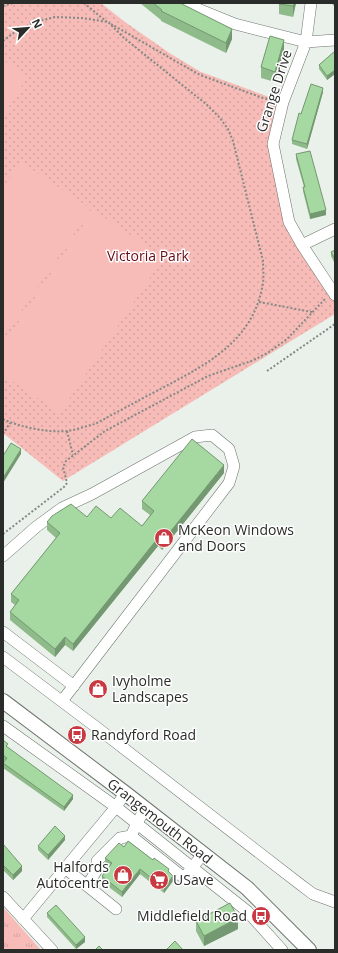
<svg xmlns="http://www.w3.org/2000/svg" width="338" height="953" font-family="'Open Sans',sans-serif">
	<defs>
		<pattern id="grass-tufts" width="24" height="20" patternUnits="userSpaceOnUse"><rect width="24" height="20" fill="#f7bcb8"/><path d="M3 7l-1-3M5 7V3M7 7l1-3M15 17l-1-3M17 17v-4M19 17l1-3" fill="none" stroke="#d4a29e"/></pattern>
		<pattern id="park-dots" width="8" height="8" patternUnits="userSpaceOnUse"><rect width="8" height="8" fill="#f7bcb8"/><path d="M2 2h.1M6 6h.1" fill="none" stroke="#d4a29e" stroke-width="1.8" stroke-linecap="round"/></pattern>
	</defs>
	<rect width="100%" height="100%" fill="#eaf1ea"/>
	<path fill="url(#grass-tufts)" d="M 3,907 L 41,950 L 3,950 Z"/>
	<path fill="url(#park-dots)" d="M 3,3 L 101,3 L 125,22 L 171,54 L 201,72 L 283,102 L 273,144 L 289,222 L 335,295 L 335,314 L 63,481 L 3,433 Z"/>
	<path fill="#f7bcb8" d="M 3,60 L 28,76 L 4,115 L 3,114 Z
		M 21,162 L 91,209 L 3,338 L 3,187 Z
		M 93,210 L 164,257 L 60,413 L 3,375 L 3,345 Z"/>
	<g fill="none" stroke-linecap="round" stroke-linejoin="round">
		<defs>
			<path id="minor" d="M 183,3 L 235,24 L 306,42 L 335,40
				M 311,3 L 306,42 L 283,102 L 273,144 L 289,222 L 302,245 L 335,295
				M 302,245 L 335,229
				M 3,556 L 36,527 L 62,508 L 92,494 L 195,437 L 212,435 L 229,449 L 234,466 L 229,483 L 62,701
				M 3,632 L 74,686
				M 3,657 L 96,727 L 301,885 L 313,894 L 335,902
				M 3,726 L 116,807 L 247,911 L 282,950
				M 145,809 L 137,823 L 131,836 L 184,878 L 203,854
				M 65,868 L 116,909
				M 87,886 L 98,868 L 97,861 L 120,838 L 131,836
				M 3,897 L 52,950
				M 23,919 L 116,807 L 125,793"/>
			<path id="major" d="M 3,701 L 125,793 L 247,888 L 309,950"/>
		</defs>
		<use href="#minor" stroke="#6e746e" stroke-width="12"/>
		<use href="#major" stroke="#6e746e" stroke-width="16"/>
		<path stroke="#858984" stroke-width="2" stroke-dasharray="2 2" stroke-linecap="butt" d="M 84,3 L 107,22
			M 3,6 L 13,3
			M 111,24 L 200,75 L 263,98 L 272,100
			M 3,41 L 15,32 L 35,22 L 55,17 L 82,18 L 108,22 L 124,38 L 206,104 L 220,118 L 228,129 L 233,141 L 263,261 C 263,268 264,276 263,283 C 254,338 213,361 168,385 C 143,398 119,411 95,424 C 86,426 76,430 67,431 C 49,433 19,427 3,419
			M 259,302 L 312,312
			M 267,371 L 335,324
			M 67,431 L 73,455
			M 3,434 L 10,423
			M 3,534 L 64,487 L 67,483 L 63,467 L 66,461 L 105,431 L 208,376 L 254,360 L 269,352 L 287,339 L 325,299"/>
		<use href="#minor" stroke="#fff" stroke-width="11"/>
		<use href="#major" stroke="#fff" stroke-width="14"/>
	</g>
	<path fill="#8fbb8a" d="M 140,3 L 180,3 L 232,39 L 226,53 L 161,21 L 161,20 Z
		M 279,3 L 296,3 L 293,17 L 279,14 Z
		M 331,3 L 335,3 L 335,7 Z
		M 284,50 L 275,82 L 261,78 L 261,67 Z
		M 335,51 L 335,74 L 327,80 L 319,69 L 319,65 Z
		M 323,92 L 307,149 L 292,144 L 292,140 L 301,114 Z
		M 296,154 L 326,215 L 310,219 L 303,191 L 304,187 L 296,159 Z
		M 335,250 L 335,264 L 331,256 L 331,252 Z
		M 224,473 L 162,550 L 158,546 L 73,651 L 65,645 L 55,657 L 10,620 L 10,612 L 15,605 L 11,602 L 11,594 L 56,538 L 47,530 L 47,522 L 87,517 L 111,518 L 142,526 L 150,515 L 142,509 L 142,501 Z
		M 3,740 L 8,748 L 73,799 L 64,811 L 3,768 L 3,763 L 5,761 L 3,759 Z
		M 65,840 L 48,860 L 38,850 L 38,846 Z
		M 3,844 L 22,871 L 13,880 L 3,870 Z
		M 124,847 L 169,872 L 173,881 L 164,893 L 140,874 L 122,897 L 102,882 L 102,876 L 109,867 L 105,863 L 105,858 Z
		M 47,913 L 85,942 L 76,949 L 47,917 Z
		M 196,921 L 238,929 L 204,946 L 196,931 Z"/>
	<path fill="#749871" d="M 294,3 L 296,3 L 293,17 L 293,6 Z
		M 232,29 L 232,39 L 226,53 L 226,43 Z
		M 284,40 L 284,50 L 275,82 L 275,72 Z
		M 335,70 L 335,74 L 327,80 L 327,76 Z
		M 323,88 L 323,92 L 307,149 L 307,144 Z
		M 326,210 L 326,215 L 310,219 L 310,214 Z
		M 21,449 L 21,454 L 3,483 L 3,478 Z
		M 224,465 L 224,473 L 162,550 L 162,542 Z
		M 158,538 L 158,546 L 73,651 L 73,644 Z
		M 65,637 L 65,645 L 55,657 L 55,649 Z
		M 73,795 L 73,799 L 64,811 L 64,807 Z
		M 65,836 L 65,840 L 48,860 L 48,855 Z
		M 22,866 L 22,871 L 13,880 L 13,875 Z
		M 140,869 L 140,874 L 122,897 L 122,892 Z
		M 173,876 L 173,881 L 164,893 L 164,888 Z
		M 238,918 L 238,929 L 204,946 L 204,936 Z
		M 85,937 L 85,942 L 76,949 L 76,945 Z"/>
	<path fill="#a6d9a1" stroke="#749871" d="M 153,3 L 180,3 L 232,29 L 226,43 L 161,11 L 162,10 Z
		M 279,3 L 294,3 L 293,6 L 279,4 Z
		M 270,36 L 284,40 L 275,72 L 261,67 Z
		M 335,51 L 335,70 L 327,76 L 319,65 Z
		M 311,84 L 323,88 L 307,144 L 292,140 L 299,113 L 301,114 Z
		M 310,151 L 326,210 L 310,214 L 303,187 L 305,187 L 296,154 Z
		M 335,250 L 335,259 L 331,252 Z
		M 192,439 L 224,465 L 162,542 L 158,538 L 73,644 L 65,637 L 55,649 L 10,612 L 19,600 L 11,594 L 60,533 L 47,522 L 52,516 L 71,504 L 87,517 L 96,506 L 111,518 L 120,508 L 142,526 L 154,511 L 142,501 Z
		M 11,443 L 21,449 L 3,478 L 3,456 Z
		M 3,740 L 8,744 L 6,746 L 73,795 L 64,807 L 3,763 L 7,758 L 3,755 Z
		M 55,826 L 65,836 L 48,855 L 38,846 Z
		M 128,841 L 153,860 L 154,858 L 169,869 L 168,871 L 173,876 L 164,888 L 140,869 L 122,892 L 102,876 L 112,863 L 105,858 L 119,843 L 124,847 Z
		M 3,844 L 22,866 L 13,875 L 3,865 Z
		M 230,903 L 238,918 L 204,936 L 196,921 Z
		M 56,905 L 85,937 L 76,945 L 47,913 Z
		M 175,941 L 183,950 L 166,950 Z
		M 99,946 L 103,950 L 95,950 Z"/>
	<defs>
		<symbol id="shop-disc" viewBox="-11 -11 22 22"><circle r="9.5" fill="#c83941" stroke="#fff"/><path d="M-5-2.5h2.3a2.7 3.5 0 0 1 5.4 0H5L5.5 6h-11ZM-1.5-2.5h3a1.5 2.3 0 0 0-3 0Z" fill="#fff"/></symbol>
		<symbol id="bus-disc" viewBox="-11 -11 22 22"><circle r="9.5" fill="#c83941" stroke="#fff"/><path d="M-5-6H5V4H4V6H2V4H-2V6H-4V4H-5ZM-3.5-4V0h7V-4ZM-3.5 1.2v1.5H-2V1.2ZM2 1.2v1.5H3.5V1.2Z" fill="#fff"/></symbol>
		<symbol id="supermarket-disc" viewBox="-11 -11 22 22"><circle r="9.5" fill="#c83941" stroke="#fff"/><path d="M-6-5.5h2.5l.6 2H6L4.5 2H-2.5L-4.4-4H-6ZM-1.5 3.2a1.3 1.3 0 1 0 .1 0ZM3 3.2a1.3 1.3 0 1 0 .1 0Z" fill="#fff"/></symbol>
	</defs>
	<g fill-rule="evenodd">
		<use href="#shop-disc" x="153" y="527" width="22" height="22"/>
		<use href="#shop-disc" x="87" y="678" width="22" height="22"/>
		<use href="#bus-disc" x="66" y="724" width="22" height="22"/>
		<use href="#shop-disc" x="112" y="864" width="22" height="22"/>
		<use href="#supermarket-disc" x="148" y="869" width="22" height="22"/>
		<use href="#bus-disc" x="250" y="905" width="22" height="22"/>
	</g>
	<g text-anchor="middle" stroke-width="3" stroke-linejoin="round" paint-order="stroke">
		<g font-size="14" fill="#2a2c29" stroke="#fff">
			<text transform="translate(274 91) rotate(-72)" y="5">Grange Drive</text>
			<text transform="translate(160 821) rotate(38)" y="5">Grangemouth Road</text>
		</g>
		<g font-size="14" fill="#680b16" stroke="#fff">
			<text x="148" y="261">Victoria Park</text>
		</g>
		<g font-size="14" fill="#2a2c29" stroke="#fff" text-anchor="start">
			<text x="178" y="535">McKeon Windows<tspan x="178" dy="16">and Doors</tspan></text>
			<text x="112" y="686">Ivyholme<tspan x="112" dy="16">Landscapes</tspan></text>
			<text x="91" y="740">Randyford Road</text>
			<text x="109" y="872" text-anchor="end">Halfords<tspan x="109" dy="16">Autocentre</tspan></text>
			<text x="173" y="885">USave</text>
			<text x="247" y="921" text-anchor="end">Middlefield Road</text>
		</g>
	</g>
	<rect width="338" height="953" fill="none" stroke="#2a2c29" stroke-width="8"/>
	<g transform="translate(28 28) rotate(64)" stroke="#ffffff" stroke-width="3" paint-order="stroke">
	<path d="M0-3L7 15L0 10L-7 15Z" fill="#2a2c29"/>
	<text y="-6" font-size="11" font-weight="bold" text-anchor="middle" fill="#2a2c29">N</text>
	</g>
</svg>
